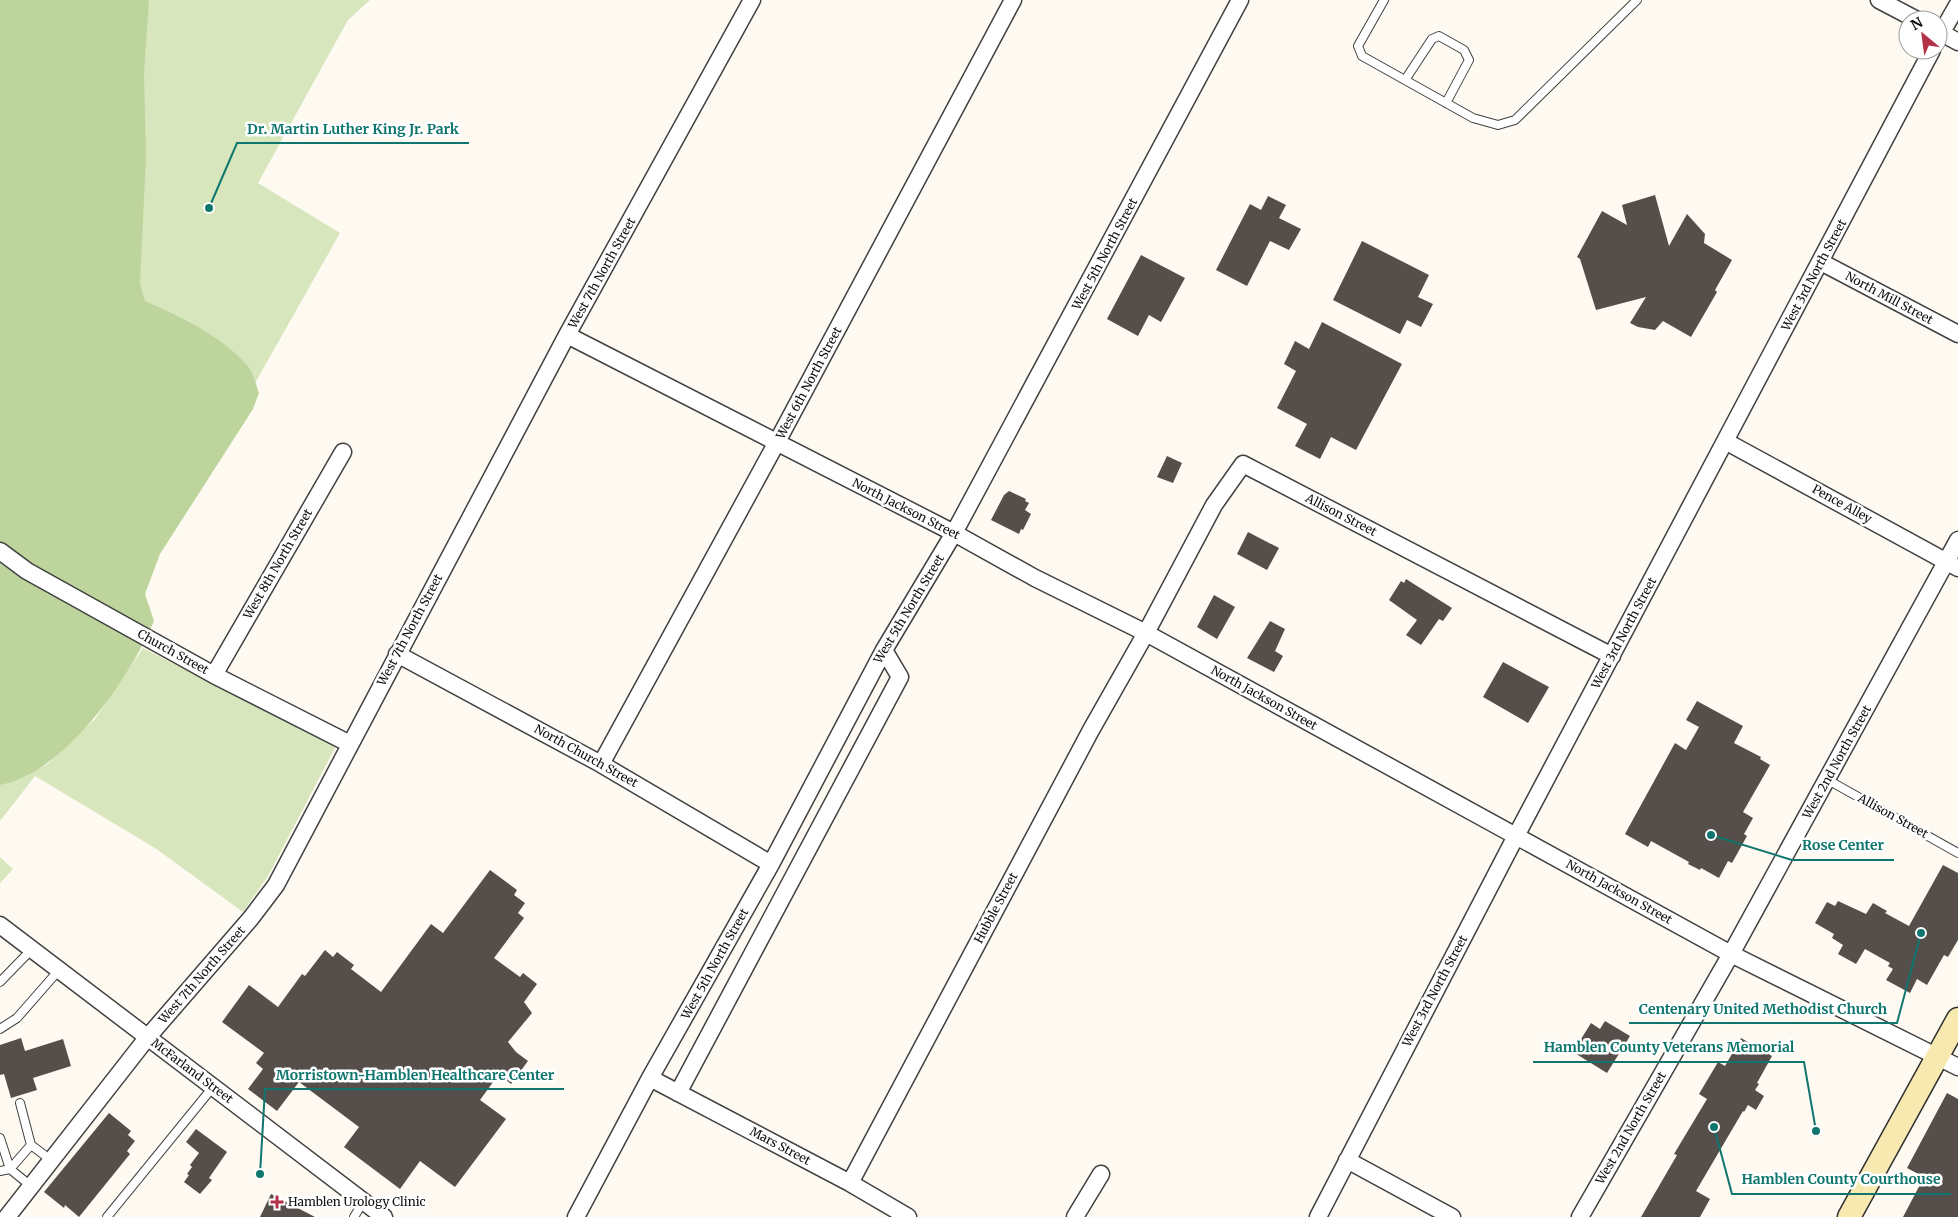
<svg xmlns="http://www.w3.org/2000/svg" width="1958" height="1217" font-family="Merriweather,serif">
	<rect width="100%" height="100%" fill="#fefaf1"/>
	<path fill="#d7e6bd" d="M 134,0 L 370,0 L 348,20 L 258,183 L 340,233 L 255,383 L 112,306 Z
		M 143,648 L 336,746 L 268,876 L 243,912 L 155,848 L 35,776 L 0,821 L 0,785 L 46,765 L 95,719 Z
		M 0,857 L 13,869 L 0,883 Z"/>
	<path fill="#bdd59d" d="M 0,0 L 149,0 L 144,72 L 146,156 L 140,284 L 145,301 C 181,317 220,335 247,365 C 253,372 256,385 259,393 L 253,409 L 160,554 L 145,594 L 154,621 C 129,679 66,772 0,785 Z"/>
	<path fill="#564e4b" d="M 1655,195 L 1669,246 L 1687,214 L 1705,234 L 1704,243 L 1732,260 L 1715,290 L 1717,292 L 1691,337 L 1663,321 L 1655,330 L 1638,327 L 1630,323 L 1646,297 L 1596,310 L 1580,259 L 1577,257 L 1602,211 L 1627,225 L 1622,205 Z
		M 1268,196 L 1286,205 L 1279,218 L 1301,229 L 1289,250 L 1270,241 L 1247,286 L 1216,270 L 1250,204 L 1261,210 Z
		M 1362,241 L 1429,275 L 1418,297 L 1433,304 L 1421,327 L 1407,320 L 1400,334 L 1333,300 Z
		M 1141,255 L 1185,278 L 1161,322 L 1149,315 L 1138,336 L 1107,319 Z
		M 1322,322 L 1402,364 L 1356,450 L 1331,437 L 1320,459 L 1295,446 L 1307,424 L 1277,408 L 1296,371 L 1284,364 L 1295,341 L 1309,349 Z
		M 1167,456 L 1182,463 L 1173,483 L 1157,477 Z
		M 1009,491 L 1026,499 L 1025,501 L 1029,503 L 1025,510 L 1031,514 L 1023,530 L 1021,529 L 1019,534 L 991,520 L 1004,495 Z
		M 1248,532 L 1279,548 L 1267,570 L 1237,554 Z
		M 1406,579 L 1452,608 L 1443,621 L 1439,619 L 1421,645 L 1406,635 L 1417,620 L 1389,600 L 1401,581 L 1404,583 Z
		M 1214,595 L 1235,607 L 1217,639 L 1197,627 Z
		M 1270,621 L 1285,629 L 1275,651 L 1283,656 L 1274,672 L 1247,658 Z
		M 1503,662 L 1549,687 L 1528,723 L 1483,697 Z
		M 1697,701 L 1743,726 L 1734,743 L 1761,757 L 1760,759 L 1770,765 L 1743,812 L 1753,818 L 1744,834 L 1747,836 L 1732,863 L 1728,861 L 1719,878 L 1701,868 L 1700,870 L 1688,864 L 1689,862 L 1651,841 L 1648,847 L 1625,834 L 1675,743 L 1686,750 L 1699,727 L 1686,720 Z
		M 1943,865 L 1958,873 L 1958,940 L 1948,957 L 1944,955 L 1927,985 L 1917,979 L 1910,993 L 1886,980 L 1893,969 L 1888,966 L 1890,963 L 1865,949 L 1856,964 L 1838,954 L 1843,945 L 1832,938 L 1834,934 L 1815,923 L 1827,902 L 1835,906 L 1838,901 L 1866,914 L 1873,903 L 1887,911 L 1885,913 L 1909,926 Z
		M 490,870 L 517,890 L 514,895 L 525,903 L 518,913 L 524,918 L 494,958 L 520,977 L 523,973 L 537,984 L 524,1002 L 532,1013 L 508,1042 L 516,1052 L 528,1061 L 511,1084 L 499,1074 L 480,1100 L 506,1119 L 455,1187 L 420,1161 L 400,1189 L 344,1147 L 359,1127 L 299,1082 L 277,1111 L 248,1089 L 263,1069 L 256,1063 L 264,1053 L 222,1022 L 249,985 L 278,1007 L 302,974 L 305,976 L 325,950 L 333,957 L 337,952 L 354,965 L 351,969 L 381,992 L 431,924 L 443,933 Z
		M 1605,1021 L 1630,1036 L 1607,1073 L 1573,1052 L 1591,1023 L 1600,1029 Z
		M 21,1038 L 25,1051 L 63,1039 L 71,1066 L 33,1078 L 37,1090 L 11,1098 L 4,1074 L 0,1075 L 0,1045 Z
		M 1741,1038 L 1772,1056 L 1757,1083 L 1759,1084 L 1755,1090 L 1764,1096 L 1756,1110 L 1748,1105 L 1744,1112 L 1743,1111 L 1696,1191 L 1710,1199 L 1700,1217 L 1641,1217 L 1677,1155 L 1674,1154 L 1707,1099 L 1699,1094 L 1718,1062 L 1725,1066 Z
		M 1947,1093 L 1958,1099 L 1958,1217 L 1903,1217 L 1924,1177 L 1907,1168 Z
		M 109,1113 L 131,1131 L 128,1135 L 135,1141 L 127,1151 L 130,1154 L 79,1217 L 65,1205 L 64,1208 L 44,1192 Z
		M 196,1129 L 227,1152 L 209,1178 L 212,1180 L 200,1194 L 184,1182 L 189,1175 L 187,1174 L 192,1167 L 190,1165 L 199,1153 L 186,1142 Z
		M 271,1194 L 315,1217 L 260,1217 Z"/>
	<g fill="none" stroke-linecap="round" stroke-linejoin="round">
		<defs>
			<path id="lane" d="M 1384,0 L 1358,46 L 1362,56 L 1473,118 L 1498,125 L 1515,120 L 1637,0
				M 1405,80 L 1432,39 L 1439,36 L 1464,50 L 1469,60 L 1446,103
				M 1828,780 L 1958,853
				M 0,982 L 32,949
				M 0,1029 L 17,1018 L 59,970
				M 20,1103 L 31,1145 L 51,1160
				M 0,1138 L 10,1169 L 31,1186
				M 0,1171 L 10,1169 L 31,1145
				M 107,1217 L 213,1087
				M 354,1217 L 363,1202"/>
			<path id="street" d="M 1879,0 L 1917,20
				M 1938,31 L 1958,42
				M 1938,39 L 1958,4
				M 1821,262 L 1958,334
				M 567,335 L 954,533 L 1035,578 L 1146,633 L 1731,954 L 1958,1067
				M 1725,441 L 1958,568
				M 0,551 L 27,571 L 214,675 L 350,744
				M 397,654 L 601,764 L 771,864
				M 214,675 L 343,452
				M 601,764 L 777,442 L 1013,0
				M 0,925 L 384,1217
				M 650,1078 L 850,1183 L 908,1217
				M 678,1093 L 900,677 L 884,650
				M 1347,1160 L 1452,1217
				M 850,1183 L 1091,730 L 1146,633 L 1214,505 L 1243,464 L 1612,656
				M 7,1217 L 147,1038 L 251,918 L 276,885 L 567,335 L 752,0
				M 576,1217 L 650,1078 L 771,864 L 884,650 L 954,533 L 1240,0
				M 1075,1217 L 1101,1174
				M 1318,1217 L 1516,836 L 1932,50
				M 1580,1217 L 1731,954 L 1958,540"/>
			<path id="secondary" d="M 1849,1217 L 1958,1019"/>
		</defs>
		<use href="#lane" stroke="#414141" stroke-width="10"/>
		<use href="#street" stroke="#414141" stroke-width="19"/>
		<use href="#secondary" stroke="#303030" stroke-width="25"/>
		<use href="#lane" stroke="#fff" stroke-width="8"/>
		<use href="#street" stroke="#fff" stroke-width="16"/>
		<use href="#secondary" stroke="#f8e9b1" stroke-width="22"/>
	</g>
	<path fill="#b33146" stroke="#fff" stroke-width="2" d="M274.5 1194.5h5v5h5v5h-5v5h-5v-5h-5v-5h5z"/>
	<g text-anchor="middle" stroke-width="5" stroke-linejoin="round" paint-order="stroke">
		<g font-size="12" fill="#0e0e0e" stroke="#fff">
			<text transform="translate(1105 254) rotate(-62)" y="4">West 5th North Street</text>
			<text transform="translate(602 273) rotate(-61)" y="4">West 7th North Street</text>
			<text transform="translate(1814 275) rotate(-62)" y="4">West 3rd North Street</text>
			<text transform="translate(1889 298) rotate(28)" y="4">North Mill Street</text>
			<text transform="translate(809 383) rotate(-62)" y="4">West 6th North Street</text>
			<text transform="translate(1842 504) rotate(29)" y="4">Pence Alley</text>
			<text transform="translate(906 509) rotate(27)" y="4">North Jackson Street</text>
			<text transform="translate(1341 515) rotate(27)" y="4">Allison Street</text>
			<text transform="translate(278 564) rotate(-60)" y="4">West 8th North Street</text>
			<text transform="translate(909 609) rotate(-59)" y="4">West 5th North Street</text>
			<text transform="translate(410 630) rotate(-62)" y="4">West 7th North Street</text>
			<text transform="translate(1624 633) rotate(-62)" y="4">West 3rd North Street</text>
			<text transform="translate(173 652) rotate(29)" y="4">Church Street</text>
			<text transform="translate(1264 698) rotate(29)" y="4">North Jackson Street</text>
			<text transform="translate(586 756) rotate(29)" y="4">North Church Street</text>
			<text transform="translate(1837 762) rotate(-61)" y="4">West 2nd North Street</text>
			<text transform="translate(1893 816) rotate(29)" y="4">Allison Street</text>
			<text transform="translate(1619 892) rotate(29)" y="4">North Jackson Street</text>
			<text transform="translate(996 908) rotate(-62)" y="4">Hubble Street</text>
			<text transform="translate(715 964) rotate(-61)" y="4">West 5th North Street</text>
			<text transform="translate(202 975) rotate(-49)" y="4">West 7th North Street</text>
			<text transform="translate(1435 991) rotate(-62)" y="4">West 3rd North Street</text>
			<text transform="translate(192 1071) rotate(37)" y="4">McFarland Street</text>
			<text transform="translate(1631 1128) rotate(-60)" y="4">West 2nd North Street</text>
			<text transform="translate(780 1146) rotate(28)" y="4">Mars Street</text>
		</g>
		<g font-size="12" fill="#0e0e0e" stroke="#fff" text-anchor="start">
			<text x="288" y="1206">Hamblen Urology Clinic</text>
		</g>
	</g>
	<path fill="none" stroke="#0f766e" stroke-width="2" d="M209 208L237 143H469M1711 835L1792 860H1894M1921 933L1897 1023H1629M1816 1131L1804 1062H1533M260 1174L265 1089H564M1714 1127L1732 1194H1951"/>
	<g fill="#0f766e" stroke="#fff" stroke-width="2">
		<circle cx="209" cy="208" r="5"/>
		<circle cx="1711" cy="835" r="5"/>
		<circle cx="1921" cy="933" r="5"/>
		<circle cx="1816" cy="1131" r="5"/>
		<circle cx="260" cy="1174" r="5"/>
		<circle cx="1714" cy="1127" r="5"/>
	</g>
	<g font-size="14" text-anchor="middle" font-weight="bold" fill="#0f766e" stroke="#fff" stroke-width="5" stroke-linejoin="round" paint-order="stroke">
		<text x="353" y="134">Dr. Martin Luther King Jr. Park</text>
		<text x="1843" y="850">Rose Center</text>
		<text x="1763" y="1014">Centenary United Methodist Church</text>
		<text x="1669" y="1052">Hamblen County Veterans Memorial</text>
		<text x="415" y="1080">Morristown-Hamblen Healthcare Center</text>
		<text x="1841" y="1184">Hamblen County Courthouse</text>
	</g>
	<g transform="translate(1923 35) rotate(331)"><circle r="24" fill="#ffffff" stroke="#9f9f9f"/>
	<path d="M0-4L9 19L0 12L-9 19Z" fill="#b33146"/>
	<text y="-8" font-size="14" font-weight="bold" text-anchor="middle" fill="#0e0e0e">N</text>
	</g>
</svg>
